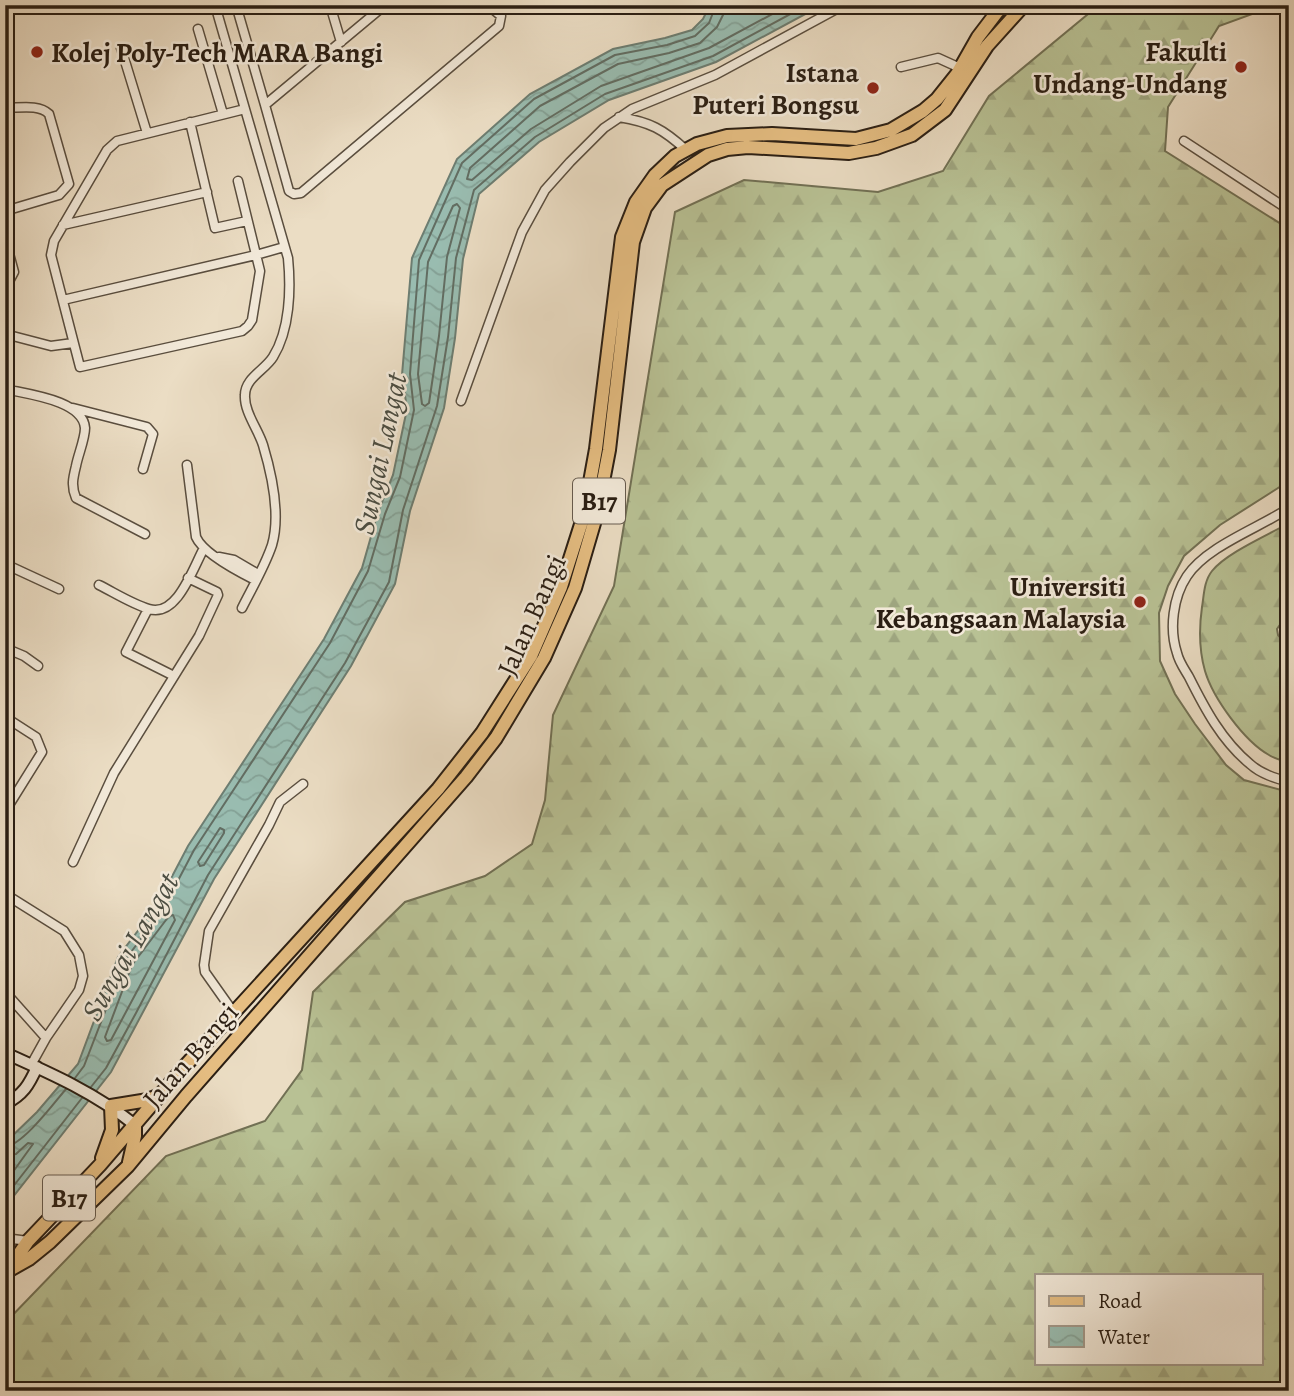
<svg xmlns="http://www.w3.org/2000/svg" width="1294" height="1396" font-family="Alegreya,serif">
	<defs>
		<pattern id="forest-firs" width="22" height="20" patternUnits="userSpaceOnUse" patternTransform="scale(1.75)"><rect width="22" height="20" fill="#b8c194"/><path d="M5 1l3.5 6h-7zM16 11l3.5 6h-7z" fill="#9ea57f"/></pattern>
		<pattern id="water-waves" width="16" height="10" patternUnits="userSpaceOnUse" patternTransform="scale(1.75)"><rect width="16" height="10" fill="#99bcb0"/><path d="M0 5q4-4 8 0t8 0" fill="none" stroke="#84a196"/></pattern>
	</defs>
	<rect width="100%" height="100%" fill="#ebddc4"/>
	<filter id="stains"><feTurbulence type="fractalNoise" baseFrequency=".00286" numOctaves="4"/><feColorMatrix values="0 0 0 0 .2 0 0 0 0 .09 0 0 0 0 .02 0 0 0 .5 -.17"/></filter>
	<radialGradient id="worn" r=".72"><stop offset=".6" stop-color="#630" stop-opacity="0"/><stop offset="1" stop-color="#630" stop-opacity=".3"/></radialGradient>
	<path fill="url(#forest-firs)" stroke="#717054" stroke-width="2" fill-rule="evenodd" d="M 1099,5 L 1289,5 L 1289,12 L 1263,10 L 1219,26 L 1168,107 L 1165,151 L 1289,229 L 1289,481 L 1220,525 L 1184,556 L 1168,586 L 1159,613 L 1160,661 L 1175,694 L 1195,724 L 1226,765 L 1244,780 L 1289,792 L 1289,1391 L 5,1391 L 5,1323 L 166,1156 L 265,1121 L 302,1070 L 313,992 L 405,902 L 485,876 L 532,844 L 545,800 L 553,715 L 614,586 L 675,212 L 744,180 L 878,192 L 943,171 L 989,96 ZM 1037,1275 L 1261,1275 L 1261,1363 L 1037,1363 Z
		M 1289,523 L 1289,612 L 1277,629 L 1278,635 L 1289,647 L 1289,763 C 1282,760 1275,759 1269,755 C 1244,741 1213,698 1205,671 C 1199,650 1199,628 1202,607 C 1204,595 1204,581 1212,571 C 1226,553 1268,535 1289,523 Z"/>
	<path fill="url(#water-waves)" stroke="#6d7d71" stroke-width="2" d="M 710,5 L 822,5 L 716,62 L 609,100 L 539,142 L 479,194 L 463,259 L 455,338 L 444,408 L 410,511 L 395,584 L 351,666 L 214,879 L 111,1072 L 5,1207 L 5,1143 L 37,1112 L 78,1064 L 118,957 L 156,907 L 188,846 L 324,639 L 362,568 L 378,512 L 393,475 L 407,409 L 402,375 L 412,258 L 457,159 L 530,94 L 613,49 L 665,38 L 692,30 L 703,19 Z"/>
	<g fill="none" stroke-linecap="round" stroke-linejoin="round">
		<path stroke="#626d62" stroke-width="2" d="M 725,5 L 724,13 L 717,27 L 700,43 L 669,53 L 618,64 L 540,106 L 470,168 L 467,179 L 472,180 L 531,129 L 601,86 L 709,48 L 789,5
			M 457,204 L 460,208 L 447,257 L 439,336 L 429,403 L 425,406 L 422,404 L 418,374 L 428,262 L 453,206 Z
			M 220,828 L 224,830 L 224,833 L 204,865 L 200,866 L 198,862 Z
			M 173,915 L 175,920 L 111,1040 L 107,1041 L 105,1037 L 132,965 L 169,916 Z
			M 75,1078 L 84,1066 L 125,960 L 162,911 L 194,850 L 330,643 L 368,571 L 385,514 L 400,477 L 414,410 L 410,374 L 419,260 L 462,163 L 534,99 L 615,55 L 667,45 L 695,36 L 709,23 L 716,5
			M 91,1087 L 106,1068 L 136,1013 L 208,875 L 345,663 L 389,582 L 403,510 L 437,406 L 448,337 L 456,258 L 474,190 L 535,137 L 605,94 L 713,56 L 807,5
			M 5,1147 C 23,1145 54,1103 66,1089
			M 5,1156 L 16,1154 L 28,1143 L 33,1144 L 5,1183
			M 5,1197 L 82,1098"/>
		<defs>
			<path id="street" d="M 215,5 L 288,258 C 291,289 290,330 273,357 C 265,370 245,378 245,395 C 244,412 258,429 263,445 C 272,475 281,514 272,545 C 265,566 252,588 242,608
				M 236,5 L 265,105
				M 330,5 L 341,42
				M 385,5 L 265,105 L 289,191 L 294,194 L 301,193 L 499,26 L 501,16 L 488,5
				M 198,29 L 223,114
				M 121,48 L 147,133
				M 901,67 L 938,58 L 960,68
				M 5,108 C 20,108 39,104 49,114 L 69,184 L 59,195 L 5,211
				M 619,117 C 650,122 663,129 686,150
				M 190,122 L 215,228 L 247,221
				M 1184,141 L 1289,210
				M 238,181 L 260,271 L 252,320 L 248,326 L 242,331 L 80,367 L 51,255 L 54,241 L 107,150 L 117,141 L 245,109
				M 63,225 L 207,192
				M 5,239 L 14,272 L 5,289
				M 63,300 L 256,255 L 284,247
				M 5,334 L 51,346 L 73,343
				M 5,389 C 26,394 83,400 85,428 C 85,439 78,455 76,466 C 73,478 71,486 76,498 L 145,534
				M 461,401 L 522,232 L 545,190 L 570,162 L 604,128 L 632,109 L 715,75 L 844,5
				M 73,408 L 147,427 L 153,434 L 143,469
				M 187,465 L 196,537 C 203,553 239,572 255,580
				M 1289,508 C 1259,528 1207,546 1187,576 C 1173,597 1169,629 1177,653 C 1179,662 1185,670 1189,677 C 1205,709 1222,741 1250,764 C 1261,774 1275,778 1289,782
				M 219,557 L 234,560 L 258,574
				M 5,564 L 59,589
				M 99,585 C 115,593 132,604 149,609 C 177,618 193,568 204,548
				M 148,609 L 126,652 L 174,676
				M 5,648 L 24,656 L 38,666
				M 5,717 L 36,737 L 42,752 L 9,805 L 5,802
				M 73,862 L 114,773 L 199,636 L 218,595 L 217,592 L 188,578
				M 5,894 L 64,931 L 79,955 L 83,976 L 79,990 L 46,1038 L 31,1065
				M 5,992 L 46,1038
				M 234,1013 L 205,972 L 204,965 L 209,931 L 269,825 L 280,802 L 303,784
				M 5,1238 L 28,1241"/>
			<path id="secondary" d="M 5,1053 C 52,1074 95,1093 135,1125
				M 5,1104 C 23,1095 29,1085 37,1067"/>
			<path id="primary" d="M 102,1158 L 112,1130 L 111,1106 L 148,1100 L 160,1095
				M 129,1162 L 135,1136 L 135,1125
				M 10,1267 L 28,1241 L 100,1165 L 185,1066 L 438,789 L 482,733 L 531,656 L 561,587 L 584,515 L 596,449 L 622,237 L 636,202 L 655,175 L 675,156 L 697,144 L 727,136 L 772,134 L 856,139 L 891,130 L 923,111 L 937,99 L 957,74 L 978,37 L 997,12 L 1005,5
				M 6,1272 L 29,1259 L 50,1242 L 128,1166 L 186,1096 L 466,777 L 496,738 L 544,658 L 575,588 L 597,513 L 609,450 L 633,242 L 645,208 L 662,185 L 708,155 L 727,149 L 748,147 L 849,153 L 876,148 L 912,135 L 945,110 L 987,46 L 1024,5"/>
		</defs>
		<use href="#street" stroke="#5a4e3f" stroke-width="11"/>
		<use href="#secondary" stroke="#2a1e13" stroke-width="14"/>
		<use href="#primary" stroke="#2a1e13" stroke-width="16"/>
		<use href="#street" stroke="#f2e9d9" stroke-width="8"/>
		<use href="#secondary" stroke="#f2e9d9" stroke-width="10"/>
		<use href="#primary" stroke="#e6be82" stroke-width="12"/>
	</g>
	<g fill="#8f2418" stroke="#f2e9d9" stroke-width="2.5">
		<circle cx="37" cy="52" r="7"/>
		<circle cx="1241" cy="67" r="7"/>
		<circle cx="873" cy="88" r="7"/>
		<circle cx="1140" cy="602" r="7"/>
	</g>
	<g text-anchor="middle" stroke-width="5" stroke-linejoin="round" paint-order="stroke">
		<g fill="#f2e9d9" stroke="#665b4e" stroke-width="2">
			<rect x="573" y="478.5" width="52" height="45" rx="5"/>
			<rect x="43" y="1175.5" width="52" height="45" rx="5"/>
		</g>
		<g font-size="26" font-weight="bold" fill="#2a1e13">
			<text x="599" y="510">B17</text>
			<text x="69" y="1207">B17</text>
		</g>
		<g font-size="28" font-weight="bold" fill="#2a1e13" stroke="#f2e9d9" text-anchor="end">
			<text x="1227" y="61">Fakulti<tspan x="1227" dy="32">Undang-Undang</tspan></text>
			<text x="51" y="62" text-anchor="start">Kolej Poly-Tech MARA Bangi</text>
			<text x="859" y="82">Istana<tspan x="859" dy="32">Puteri Bongsu</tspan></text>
			<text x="1126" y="596">Universiti<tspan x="1126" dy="32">Kebangsaan Malaysia</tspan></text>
		</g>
		<g font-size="28" fill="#2a1e13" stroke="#f2e9d9">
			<text transform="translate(531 615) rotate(-66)" y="10">Jalan Bangi</text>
			<text transform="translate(190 1055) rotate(-49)" y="10">Jalan Bangi</text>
		</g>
		<g font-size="30" font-style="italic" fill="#4b4d42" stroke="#f2e9d9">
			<text transform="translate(380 454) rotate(-78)" y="10">Sungai Langat</text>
			<text transform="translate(130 947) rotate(-60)" y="10">Sungai Langat</text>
		</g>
	</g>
	<rect width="1294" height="1396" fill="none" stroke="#ebddc4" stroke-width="28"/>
	<rect x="7" y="7" width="1280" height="1382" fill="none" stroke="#2a1e13" stroke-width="3.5"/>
	<rect x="14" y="14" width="1266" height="1368" fill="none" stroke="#2a1e13" stroke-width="2"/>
	<rect x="1035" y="1274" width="228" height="91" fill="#f2e9d9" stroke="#a2988a" stroke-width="2"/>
	<rect x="1049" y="1296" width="35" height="10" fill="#e6be82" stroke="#a2988a" stroke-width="2"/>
	<text x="1098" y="1308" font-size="21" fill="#2a1e13">Road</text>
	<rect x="1049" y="1326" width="35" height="21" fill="url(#water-waves)" stroke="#a2988a" stroke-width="2"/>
	<text x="1098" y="1344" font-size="21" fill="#2a1e13">Water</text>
	<rect width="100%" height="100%" filter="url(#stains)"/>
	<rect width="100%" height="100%" fill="url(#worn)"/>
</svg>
